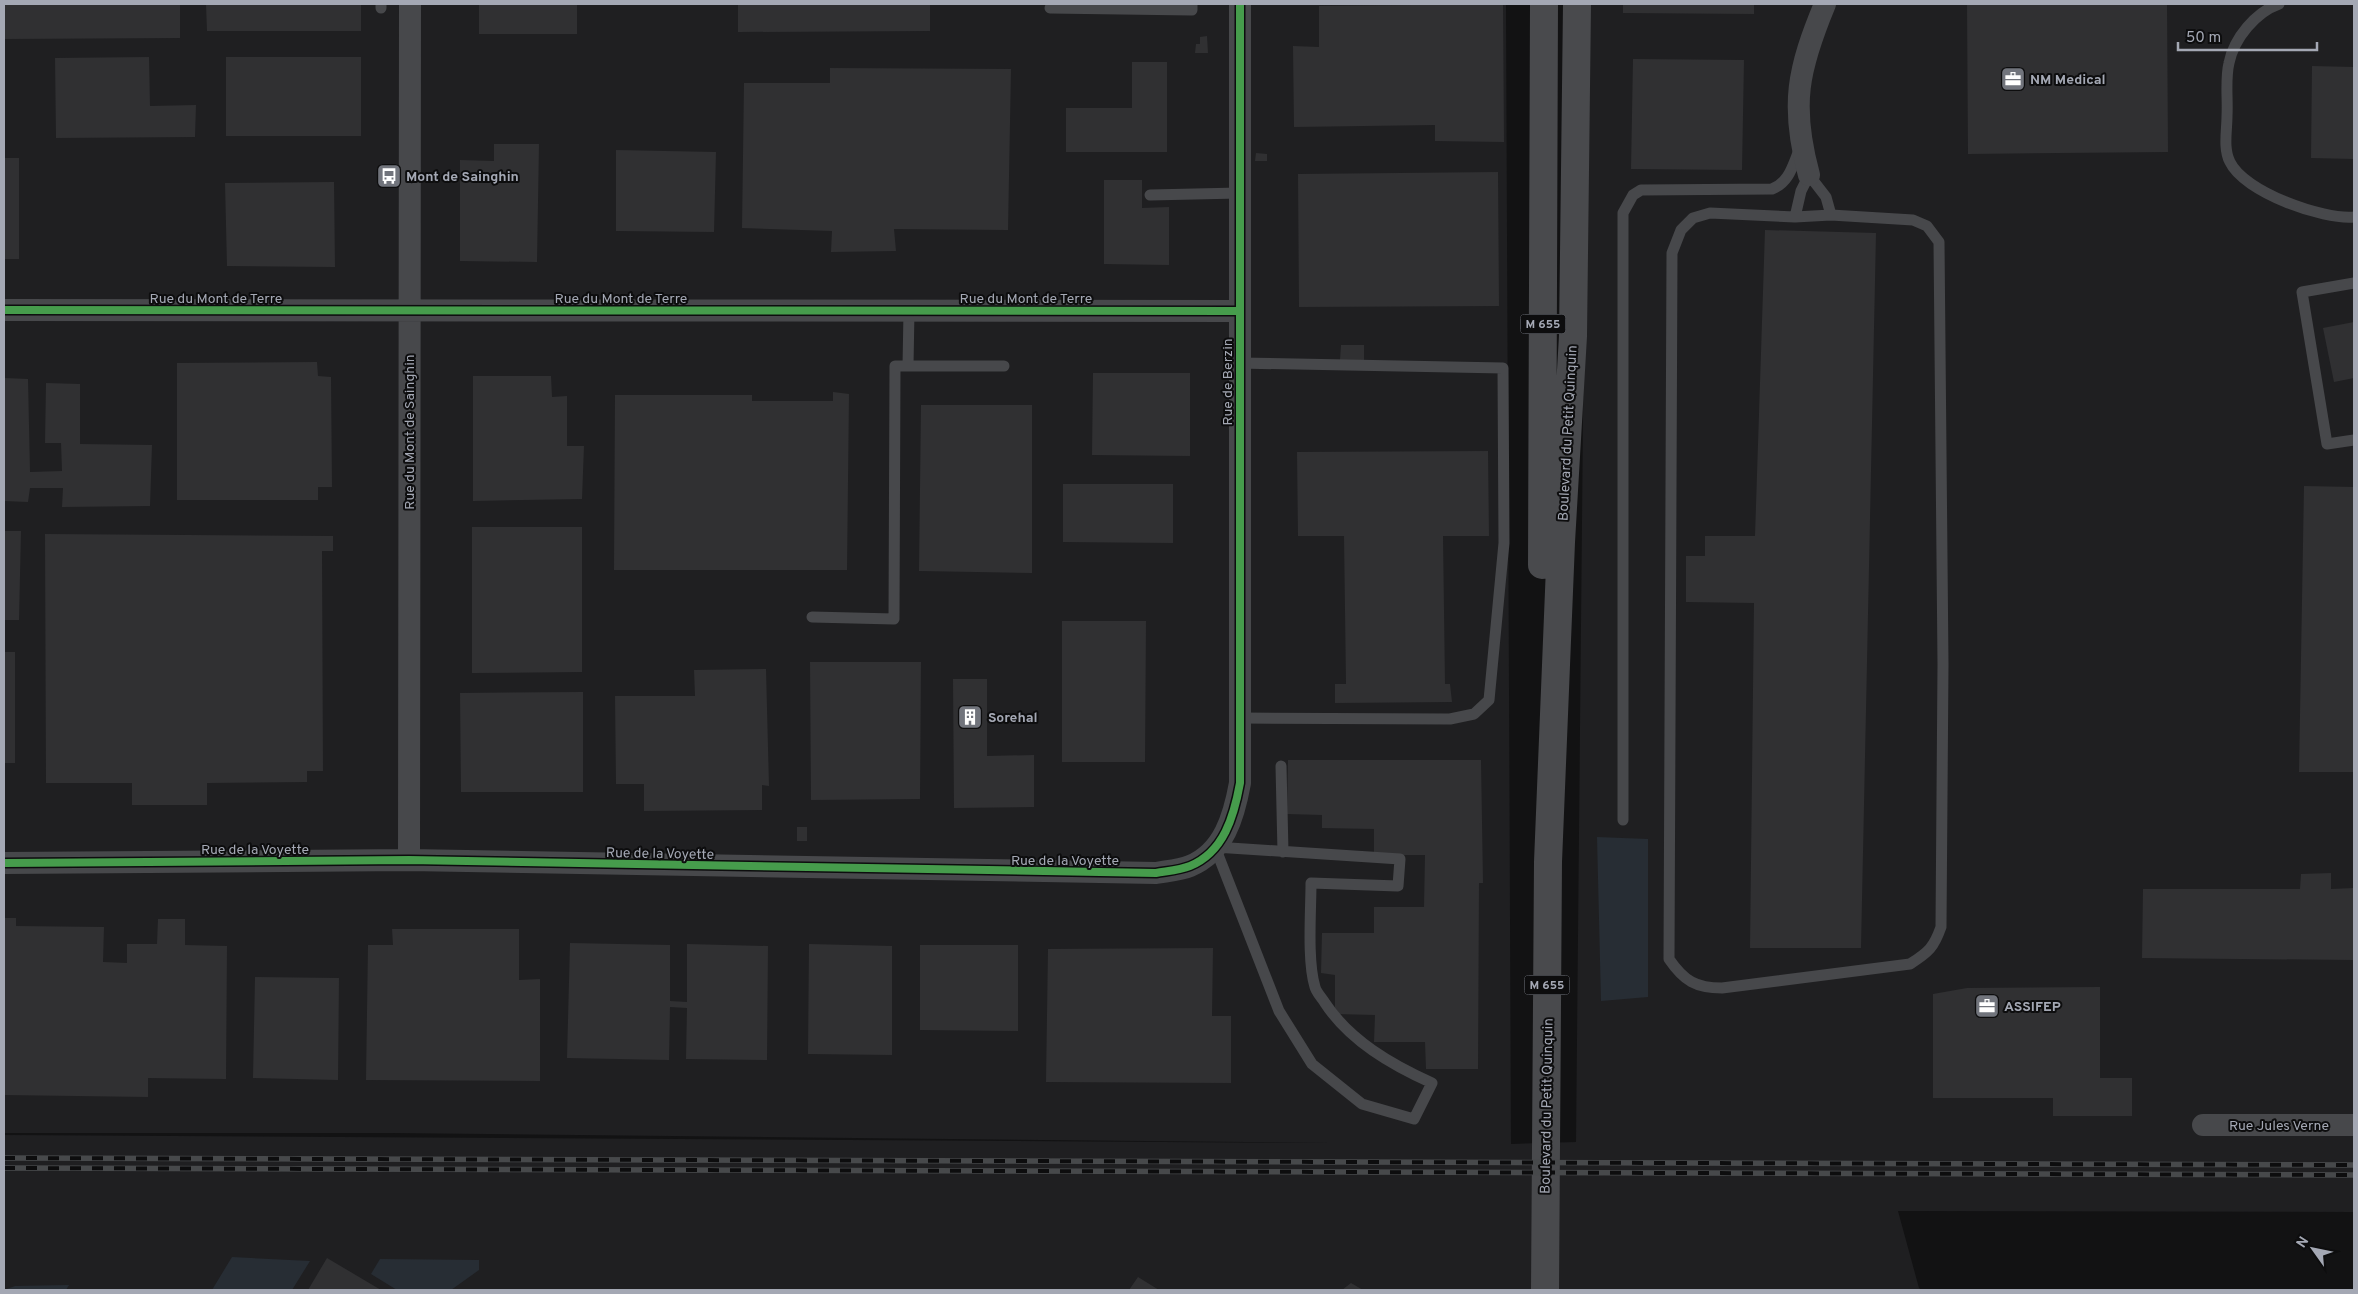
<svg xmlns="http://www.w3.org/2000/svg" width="2358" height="1294" font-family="Overpass,sans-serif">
	<rect width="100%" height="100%" fill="#121213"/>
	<path fill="#1f1f21" d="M 4,4 L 1506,4 L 1511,1144 L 1576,1142 L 1587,4 L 2354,4 L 2354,1212 L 1898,1211 L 1919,1288 L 1922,1290 L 4,1290 L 4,1135 L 1332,1143 L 392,1133 L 4,1133 Z"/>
	<path fill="#272d34" d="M 1597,837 L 1648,839 L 1648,997 L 1601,1001 Z
		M 232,1257 L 310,1261 L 292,1290 L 212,1290 Z
		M 380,1259 L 479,1260 L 479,1270 L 451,1290 L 397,1290 L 371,1274 Z
		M 69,1285 L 66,1290 L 4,1290 L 15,1286 Z"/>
	<path fill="#303032" d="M 4,4 L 180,4 L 180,38 L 4,39 Z
		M 206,4 L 361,4 L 361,31 L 207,31 Z
		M 479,4 L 577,4 L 577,34 L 479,34 Z
		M 738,4 L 930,4 L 930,31 L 738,32 Z
		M 1503,4 L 1504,142 L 1435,141 L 1435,125 L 1294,127 L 1293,46 L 1319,47 L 1319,6 Z
		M 1623,4 L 1754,4 L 1754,14 L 1623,13 Z
		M 1967,4 L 2167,4 L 2168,152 L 1968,154 Z
		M 1207,36 L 1208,53 L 1195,53 L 1196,44 L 1200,44 L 1200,37 Z
		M 149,57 L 150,106 L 196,105 L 195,137 L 56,138 L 55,58 Z
		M 226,57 L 361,57 L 361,136 L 226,136 Z
		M 1633,59 L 1744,60 L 1742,170 L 1631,169 Z
		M 1132,62 L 1167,62 L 1167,152 L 1066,152 L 1066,108 L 1132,108 Z
		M 2312,66 L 2354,67 L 2354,159 L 2311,158 Z
		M 830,68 L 1011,69 L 1008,230 L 894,229 L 896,251 L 831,252 L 832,231 L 742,228 L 744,83 L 830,83 Z
		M 494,144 L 539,144 L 537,262 L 460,261 L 460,160 L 494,161 Z
		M 616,150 L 716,152 L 714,232 L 616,231 Z
		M 1256,153 L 1267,154 L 1267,161 L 1255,161 Z
		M 4,158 L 19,158 L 19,259 L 4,259 Z
		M 1498,172 L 1499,306 L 1299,307 L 1298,174 Z
		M 1104,180 L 1142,180 L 1142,208 L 1169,207 L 1169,265 L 1104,264 Z
		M 334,182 L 335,267 L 227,266 L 225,183 Z
		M 1765,230 L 1876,233 L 1861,948 L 1750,948 L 1754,603 L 1686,602 L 1686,556 L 1705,556 L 1705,536 L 1755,536 Z
		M 2354,322 L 2354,378 L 2334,382 L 2323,328 Z
		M 1341,345 L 1364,345 L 1364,360 L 1340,360 Z
		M 317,362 L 318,376 L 331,377 L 332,487 L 318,487 L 318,500 L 177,500 L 177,363 Z
		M 1093,373 L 1190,373 L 1190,456 L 1092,455 Z
		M 473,376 L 551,376 L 552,397 L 567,396 L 567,446 L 584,446 L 582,499 L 473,501 Z
		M 4,378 L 28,379 L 30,472 L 62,471 L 61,443 L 45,443 L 46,383 L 80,384 L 80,444 L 152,445 L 150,506 L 62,507 L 63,488 L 30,488 L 28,502 L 4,501 Z
		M 833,392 L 849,394 L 847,570 L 614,570 L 615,395 L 752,395 L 752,401 L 833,401 Z
		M 921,405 L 1032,405 L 1032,573 L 919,571 Z
		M 1488,451 L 1489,536 L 1443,536 L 1445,684 L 1450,684 L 1452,702 L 1335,703 L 1335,684 L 1346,684 L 1344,536 L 1298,536 L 1297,452 Z
		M 1063,484 L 1173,484 L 1173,543 L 1063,542 Z
		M 2304,486 L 2354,487 L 2354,772 L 2299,772 Z
		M 472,527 L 582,527 L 582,672 L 472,673 Z
		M 4,531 L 21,531 L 19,620 L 4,620 Z
		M 45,534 L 333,536 L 333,551 L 322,551 L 323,771 L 307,771 L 307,782 L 207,783 L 207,805 L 132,805 L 132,783 L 46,783 Z
		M 1062,621 L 1146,621 L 1145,762 L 1062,762 Z
		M 4,652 L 15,652 L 15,763 L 4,763 Z
		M 810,662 L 921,662 L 920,799 L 811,800 Z
		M 766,669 L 769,786 L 762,785 L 762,810 L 644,811 L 644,784 L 616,784 L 615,696 L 695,696 L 694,670 Z
		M 953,679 L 987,679 L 987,756 L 1034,755 L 1034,807 L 954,808 Z
		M 583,692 L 583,792 L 461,792 L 460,693 Z
		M 1288,760 L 1481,760 L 1483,883 L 1479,883 L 1478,1069 L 1426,1069 L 1425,1042 L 1374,1042 L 1375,1015 L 1335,1014 L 1335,975 L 1321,973 L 1322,933 L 1374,933 L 1374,907 L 1424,907 L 1425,855 L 1374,855 L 1374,829 L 1322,828 L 1322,815 L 1287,814 Z
		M 797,827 L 807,827 L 807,841 L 797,841 Z
		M 2331,873 L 2331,889 L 2354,888 L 2354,960 L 2142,958 L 2143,889 L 2300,889 L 2301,874 Z
		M 4,918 L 16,918 L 16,926 L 104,927 L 103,962 L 127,963 L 127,944 L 157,944 L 158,919 L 185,919 L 185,945 L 227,946 L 226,1079 L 148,1078 L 148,1097 L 4,1095 Z
		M 392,929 L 519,929 L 519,980 L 540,979 L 540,1081 L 366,1080 L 368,945 L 393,945 Z
		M 570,943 L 670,945 L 670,1001 L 687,1002 L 687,944 L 768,946 L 767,1060 L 686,1059 L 687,1008 L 670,1007 L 669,1060 L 567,1058 Z
		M 809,944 L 892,946 L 892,1055 L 808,1054 Z
		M 920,945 L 1018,945 L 1018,1031 L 920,1030 Z
		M 1213,948 L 1212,1016 L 1231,1016 L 1231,1083 L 1046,1082 L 1048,949 Z
		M 255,977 L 339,978 L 338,1080 L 253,1078 Z
		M 2100,987 L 2100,1078 L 2132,1078 L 2132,1116 L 2053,1116 L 2053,1098 L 1933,1098 L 1933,994 L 1967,988 Z
		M 327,1258 L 381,1290 L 308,1290 Z
		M 1138,1277 L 1159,1290 L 1129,1290 Z
		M 1351,1283 L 1363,1290 L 1342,1290 Z"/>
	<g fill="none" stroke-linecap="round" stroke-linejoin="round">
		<path stroke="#47484b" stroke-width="11" d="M 2279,4 C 2256,12 2234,38 2229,63 C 2225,79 2228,99 2227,116 C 2227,130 2223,149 2230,162 C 2244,192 2323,220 2354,217
			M 381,8 L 381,4
			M 1050,8 L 1192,10 L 1192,4
			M 1150,195 L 1239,193
			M 1795,217 L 1801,191 L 1809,175 L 1826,197 L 1831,215 L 1913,220 L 1927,226 L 1939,242 L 1943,664 L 1941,927 C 1934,947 1929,952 1910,964 L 1722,988 C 1696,988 1684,981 1669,959 L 1672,253 L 1681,230 L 1693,218 L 1710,213 L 1795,217 L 1831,215
			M 2354,283 L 2302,292 L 2327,444 L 2354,440
			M 1239,363 L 1503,368 L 1504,543 L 1489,700 L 1474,714 L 1450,719 L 1241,718
			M 908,366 L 909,311
			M 812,617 L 894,619 L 895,366 L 1004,366
			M 1281,766 L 1283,852
			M 1623,820 L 1623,213 L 1633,195 L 1641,190 L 1772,189 C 1790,182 1793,164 1800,148
			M 1215,847 L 1400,859 L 1398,886 L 1311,883 C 1311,911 1307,961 1315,987 C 1316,992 1322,998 1325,1003 C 1350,1041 1392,1065 1432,1083 L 1414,1119 L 1362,1104 L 1312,1064 L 1279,1011 Z"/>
		<path stroke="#47484b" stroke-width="22" d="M 1809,175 C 1790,105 1798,69 1825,4
			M 4,310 L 1239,311
			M 409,860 L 410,4
			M 4,863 L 409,860 L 1156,873 C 1167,871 1180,870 1190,866 C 1224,852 1234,816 1240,783 L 1240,4
			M 2203,1125 L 2354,1125"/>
		<path stroke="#494a4d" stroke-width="28" d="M 1542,565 L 1544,4
			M 1545,1290 L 1548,862 L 1561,542 L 1573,336 L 1577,4"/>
		<defs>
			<path id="rail" d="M 4,1158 L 2354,1165
				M 4,1168 L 2354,1175"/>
		</defs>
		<use href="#rail" stroke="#47494b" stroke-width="5.5"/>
		<use href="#rail" stroke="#0d0d0e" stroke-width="4" stroke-dasharray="11" stroke-linecap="butt"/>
		<defs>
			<path id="cycleway" d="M 4,310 L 1239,311
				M 4,863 L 409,860 L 1156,873 C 1167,871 1180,870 1190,866 C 1224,852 1234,816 1240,783 L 1240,4"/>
		</defs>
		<use href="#cycleway" stroke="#0d0d0e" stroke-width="11"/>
		<use href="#cycleway" stroke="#469c4c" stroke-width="8"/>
	</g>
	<defs>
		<symbol id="office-square" viewBox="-11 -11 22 22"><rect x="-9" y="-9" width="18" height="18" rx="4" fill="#71747c" stroke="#0d0d0e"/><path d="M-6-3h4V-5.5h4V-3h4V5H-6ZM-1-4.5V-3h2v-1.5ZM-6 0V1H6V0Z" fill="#fff"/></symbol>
		<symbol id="bus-square" viewBox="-11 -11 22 22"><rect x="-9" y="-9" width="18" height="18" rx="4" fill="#71747c" stroke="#0d0d0e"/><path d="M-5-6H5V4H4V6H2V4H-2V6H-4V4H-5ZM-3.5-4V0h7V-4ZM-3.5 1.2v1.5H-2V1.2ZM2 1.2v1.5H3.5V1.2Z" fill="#fff"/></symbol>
		<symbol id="building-square" viewBox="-11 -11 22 22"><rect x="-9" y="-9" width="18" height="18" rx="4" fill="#71747c" stroke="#0d0d0e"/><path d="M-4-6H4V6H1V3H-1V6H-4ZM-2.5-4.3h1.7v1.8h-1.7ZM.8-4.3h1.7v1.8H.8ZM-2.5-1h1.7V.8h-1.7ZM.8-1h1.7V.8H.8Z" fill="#fff"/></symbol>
	</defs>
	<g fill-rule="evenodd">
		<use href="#office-square" x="1999" y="65" width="28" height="28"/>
		<use href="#bus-square" x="375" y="162" width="28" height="28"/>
		<use href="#building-square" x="956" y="703" width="28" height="28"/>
		<use href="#office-square" x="1973" y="992" width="28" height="28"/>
	</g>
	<g text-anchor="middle" stroke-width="4" stroke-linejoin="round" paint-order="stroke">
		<g fill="#0d0d0e" stroke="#777a82" stroke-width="1">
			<rect x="1520.5" y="314.5" width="45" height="19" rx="4"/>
			<rect x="1524.5" y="975.5" width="45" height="19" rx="4"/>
		</g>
		<g font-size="12" font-weight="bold" fill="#a4a8b4">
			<text x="1543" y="328">M 655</text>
			<text x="1547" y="989">M 655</text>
		</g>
		<g font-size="14" font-weight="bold" fill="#a4a8b4" stroke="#0d0d0e" text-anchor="start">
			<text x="2030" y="84">NM Medical</text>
			<text x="406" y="181">Mont de Sainghin</text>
			<text x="988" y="722">Sorehal</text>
			<text x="2004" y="1011">ASSIFEP</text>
		</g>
		<g font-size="14" fill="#a4a8b4" stroke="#0d0d0e">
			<text x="216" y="303">Rue du Mont de Terre</text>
			<text x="621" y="303">Rue du Mont de Terre</text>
			<text x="1026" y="303">Rue du Mont de Terre</text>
			<text transform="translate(1227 382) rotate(-90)" y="5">Rue de Berzin</text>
			<text transform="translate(409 432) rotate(-90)" y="5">Rue du Mont de Sainghin</text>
			<text transform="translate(1567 433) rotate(-87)" y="5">Boulevard du Petit Quinquin</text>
			<text x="255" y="854">Rue de la Voyette</text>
			<text transform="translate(660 853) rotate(1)" y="5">Rue de la Voyette</text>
			<text x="1065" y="865">Rue de la Voyette</text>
			<text transform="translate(1546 1106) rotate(-89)" y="5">Boulevard du Petit Quinquin</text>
			<text x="2279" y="1130">Rue Jules Verne</text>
		</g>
	</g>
	<rect width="2358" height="1294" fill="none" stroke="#a4a8b4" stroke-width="10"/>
	<g transform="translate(2313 1249) rotate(303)" stroke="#0d0d0e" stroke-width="4" paint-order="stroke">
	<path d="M0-4L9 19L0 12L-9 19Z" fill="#a4a8b4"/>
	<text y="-8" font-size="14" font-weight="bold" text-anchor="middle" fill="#a4a8b4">N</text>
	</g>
	<path d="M2178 42v8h139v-8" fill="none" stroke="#a4a8b4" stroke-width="2.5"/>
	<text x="2186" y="42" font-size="15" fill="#a4a8b4" stroke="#0d0d0e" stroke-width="4" paint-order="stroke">50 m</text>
</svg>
